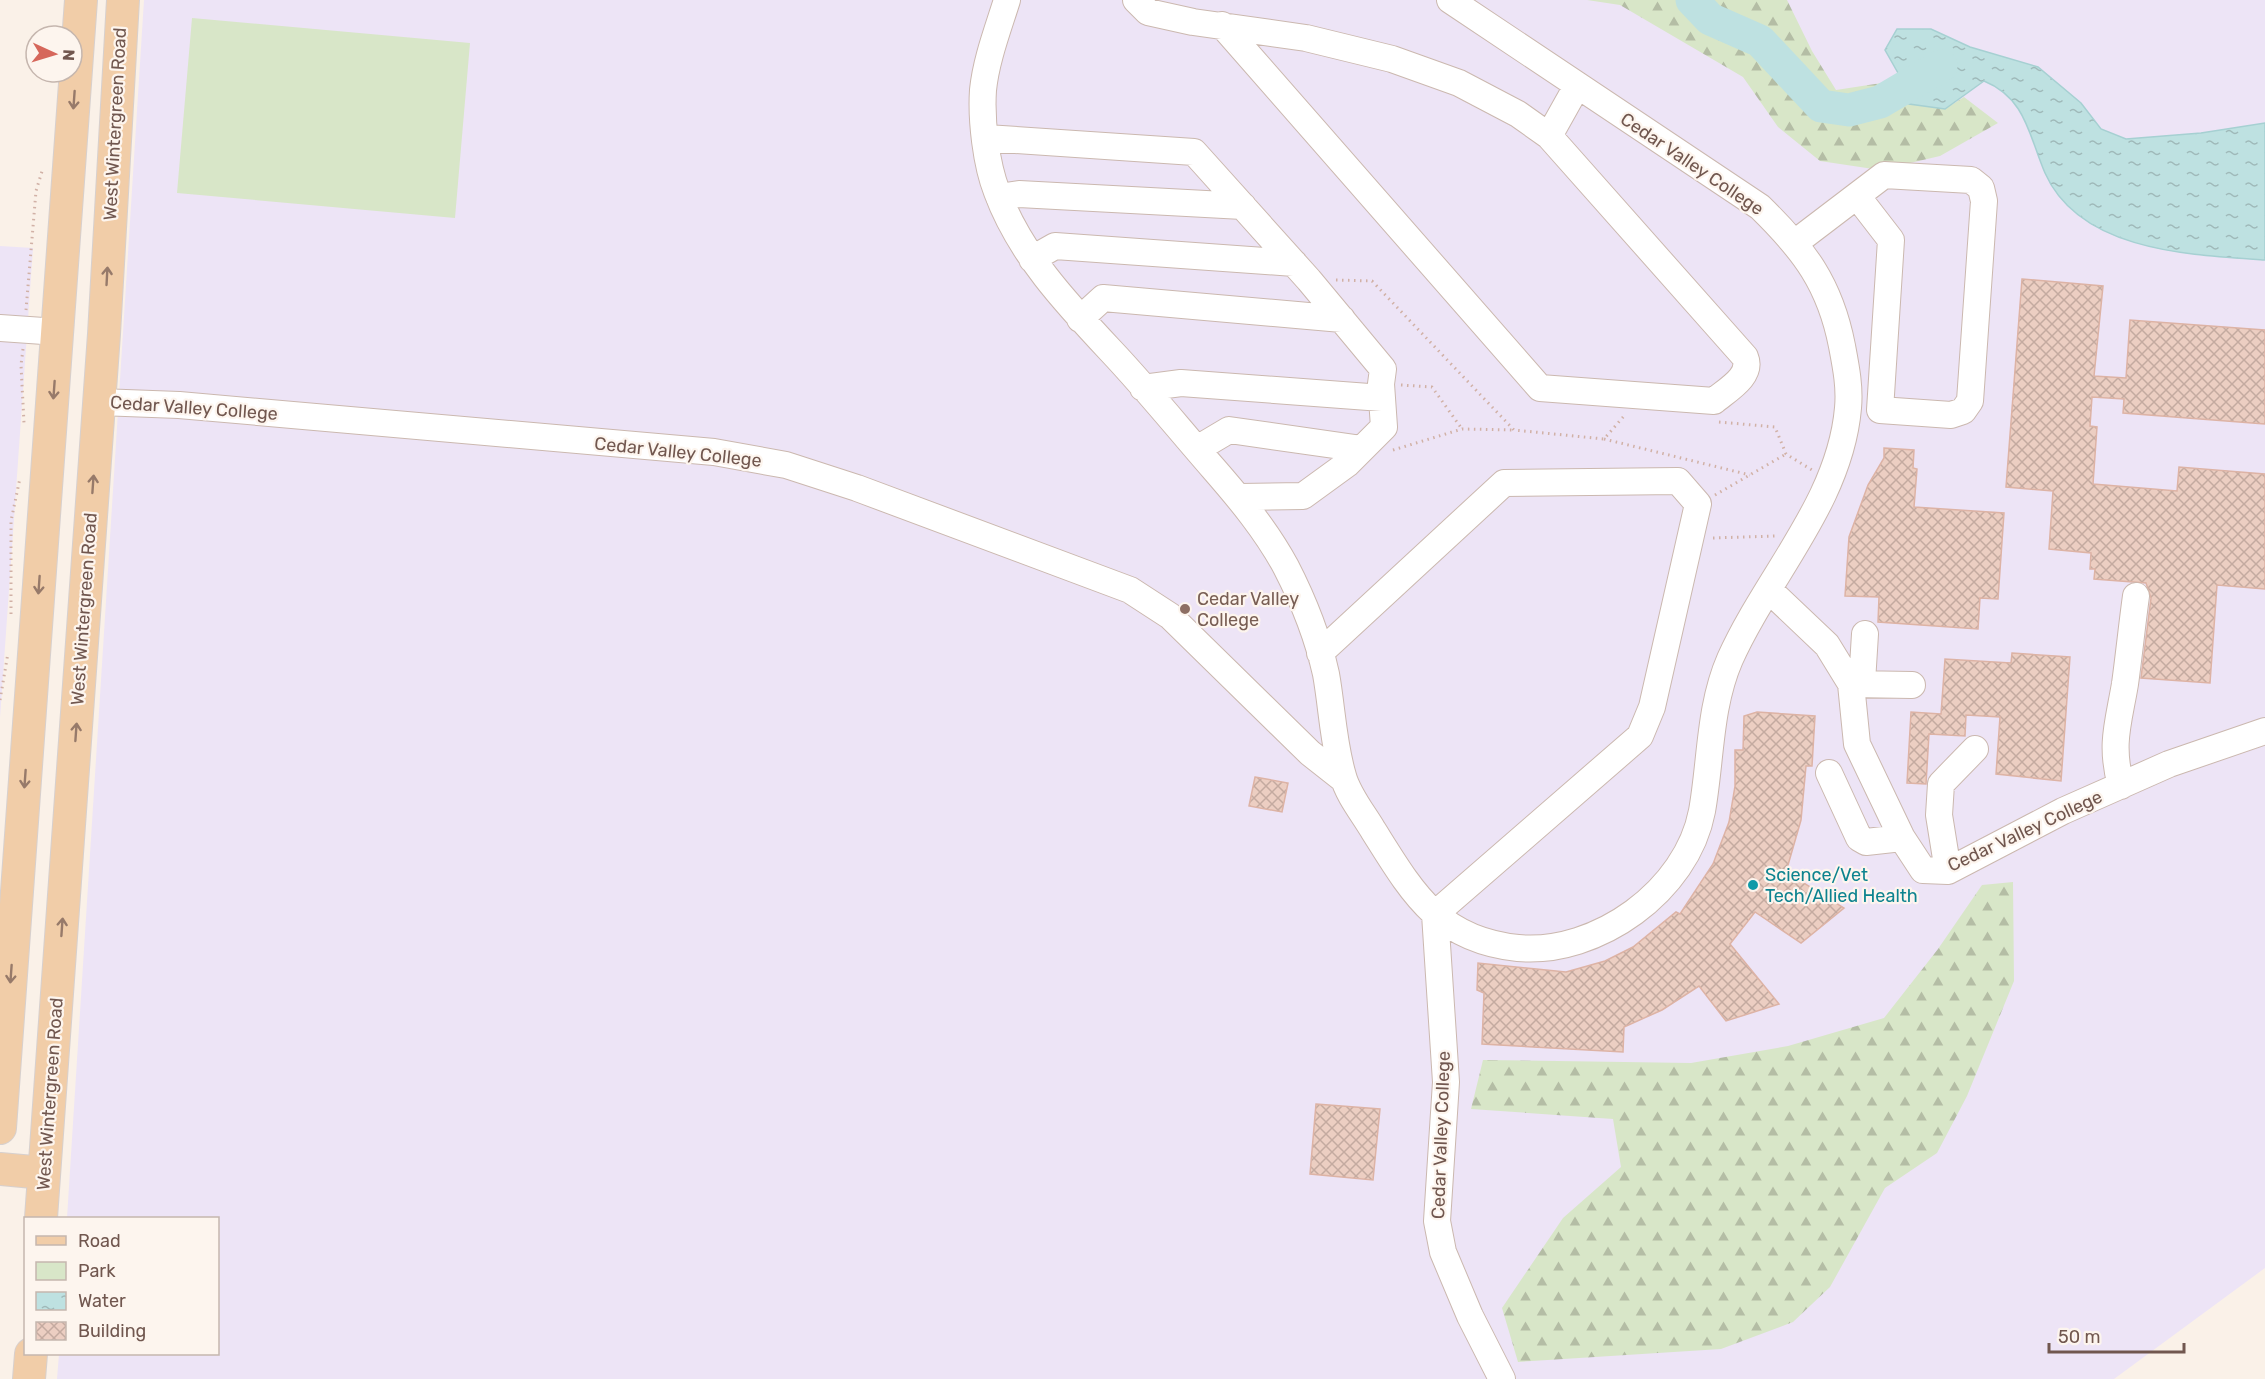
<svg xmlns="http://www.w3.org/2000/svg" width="2265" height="1379" font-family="Rubik,sans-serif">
	<defs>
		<pattern id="forest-firs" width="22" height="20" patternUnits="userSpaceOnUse" patternTransform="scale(1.5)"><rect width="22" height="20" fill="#d8e6c8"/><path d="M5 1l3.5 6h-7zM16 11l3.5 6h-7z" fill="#b4bda5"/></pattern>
		<pattern id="water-ripples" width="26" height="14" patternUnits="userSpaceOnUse" patternTransform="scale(1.5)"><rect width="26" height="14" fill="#bee1e1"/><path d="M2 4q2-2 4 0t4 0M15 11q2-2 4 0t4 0" fill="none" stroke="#9fb9b9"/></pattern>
		<pattern id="building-cross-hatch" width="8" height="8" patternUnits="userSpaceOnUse" patternTransform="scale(1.5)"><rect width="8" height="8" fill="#eccec2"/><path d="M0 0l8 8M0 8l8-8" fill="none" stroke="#c4aaa0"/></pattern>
	</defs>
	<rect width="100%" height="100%" fill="#faf1e8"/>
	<path fill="#ede4f6" d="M 144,0 L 2265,0 L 2265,1268 L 2114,1379 L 57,1379 L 59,1354 L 218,1354 L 218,1218 L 67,1218 Z
		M 0,246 L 33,248 L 0,718 Z"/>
	<path fill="url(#forest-firs)" d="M 1587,0 L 1787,0 L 1812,51 L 1836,90 L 1901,80 L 1909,104 L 1945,109 L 1964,97 L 1998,123 L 1940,156 L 1880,170 L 1820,161 L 1778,127 L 1743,77 L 1620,5 Z
		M 2013,882 L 2014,981 L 1967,1096 L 1937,1153 L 1885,1188 L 1830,1287 L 1793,1322 L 1721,1349 L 1518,1362 L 1502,1308 L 1563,1218 L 1621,1167 L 1613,1119 L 1471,1109 L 1483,1060 L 1691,1063 L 1788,1046 L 1884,1018 L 1938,949 L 1982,885 Z"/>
	<path fill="#d8e6c8" d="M 192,18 L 470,43 L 455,218 L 177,193 Z"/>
	<path fill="url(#water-ripples)" stroke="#a6d0d2" stroke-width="1.5" d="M 1897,29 L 1931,29 L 1970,47 L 2038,67 L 2081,103 L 2101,129 L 2126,139 L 2201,133 L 2265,123 L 2265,260 C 2192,255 2080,252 2045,173 C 2029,136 2026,98 1984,81 L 1945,109 L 1909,104 L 1898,73 L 1885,50 Z"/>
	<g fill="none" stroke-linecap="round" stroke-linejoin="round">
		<path stroke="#bee1e1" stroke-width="33" d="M 1692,0 L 1710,19 L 1760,41 L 1821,106 L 1849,110 L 1880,102 L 1941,66"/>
	</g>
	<path fill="url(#building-cross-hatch)" stroke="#ddb3a5" stroke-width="1.5" d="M 2022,279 L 2103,286 L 2094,376 L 2126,378 L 2130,320 L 2265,330 L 2265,424 L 2123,413 L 2124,399 L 2092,397 L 2090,426 L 2097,427 L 2093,484 L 2177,491 L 2179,467 L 2265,474 L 2265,589 L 2217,585 L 2210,683 L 2141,678 L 2151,598 L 2146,583 L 2094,579 L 2095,569 L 2090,569 L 2091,553 L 2049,549 L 2053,491 L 2006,487 Z
		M 1884,448 L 1914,450 L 1913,468 L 1917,469 L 1914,507 L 2004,513 L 1998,599 L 1980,598 L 1978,629 L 1878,622 L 1879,597 L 1845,596 L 1849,537 L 1868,485 L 1884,458 Z
		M 2012,653 L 2070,657 L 2061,781 L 1996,774 L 2000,717 L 1966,715 L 1965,736 L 1929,734 L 1926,784 L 1907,783 L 1911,712 L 1941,714 L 1945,659 L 2011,663 Z
		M 1757,712 L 1815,716 L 1812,766 L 1806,766 L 1801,820 L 1786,872 L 1844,908 L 1801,943 L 1755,912 L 1730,944 L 1779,1004 L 1726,1021 L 1699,986 L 1662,1010 L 1624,1027 L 1623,1052 L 1482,1044 L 1484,993 L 1477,990 L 1478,963 L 1566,972 L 1605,961 L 1633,947 L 1676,912 L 1680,914 L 1713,864 L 1729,822 L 1735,786 L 1735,750 L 1743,750 L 1744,716 Z
		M 1255,777 L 1288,783 L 1282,812 L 1249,806 Z
		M 1316,1104 L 1380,1109 L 1373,1180 L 1310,1174 Z"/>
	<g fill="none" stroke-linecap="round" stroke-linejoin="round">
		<defs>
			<path id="minor" d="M 1007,0 C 998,29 986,60 983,90 C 981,120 986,164 997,192 C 1020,254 1066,303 1111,351 C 1146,388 1179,429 1213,468 C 1240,499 1266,530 1286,567 C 1303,600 1318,638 1326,674 C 1332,707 1333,743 1343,776 C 1348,795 1363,813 1373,830 C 1412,892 1438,940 1518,948 C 1597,955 1687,891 1702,811 C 1711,761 1709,707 1730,659 C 1767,576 1840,502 1848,408 C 1850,387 1846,367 1842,346 C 1830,284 1804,250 1760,207 L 1450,0
				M 1136,0 L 1148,12 L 1193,22 L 1306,38 L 1392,59 L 1459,83 L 1518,114 L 1549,136 L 1745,357 C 1753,376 1727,390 1714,401 L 1540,388 L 1222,25
				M 1549,136 L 1577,86
				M 986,138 L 1194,152 L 1309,280 L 1383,369 L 1381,384 L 1384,427 L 1347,464 L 1303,496 L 1240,497
				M 999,197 L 1019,194 L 1243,206
				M 1796,242 L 1884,175 L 1971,180 L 1981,188 L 1984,201 L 1970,401 L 1963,411 L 1951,415 L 1880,410 L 1891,240 L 1857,196
				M 1032,259 L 1055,246 L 1294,263
				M 1080,319 L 1103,298 L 1342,319
				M 0,328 L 58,332
				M 1143,388 L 1181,383 L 1382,398
				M 99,402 L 179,405 L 714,452 L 786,465 L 857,488 L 1130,590 L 1170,616 L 1310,753 L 1343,779
				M 1197,449 L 1229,430 L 1362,449
				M 1769,590 L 1827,645 L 1851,684 L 1857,744 L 1902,838 L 1923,870 L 1948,871 L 2063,811 L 2169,764 L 2265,731
				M 1320,653 L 1504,483 L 1678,481 L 1698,504 L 1652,707 L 1640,736 L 1435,914 L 1446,1082 L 1437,1221 L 1443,1252 L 1470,1316 L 1502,1379
				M 1862,682 L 1865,634
				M 1851,684 L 1912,685
				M 1829,773 L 1859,838 L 1866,842 L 1902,838
				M 2121,786 C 2110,744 2118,725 2125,684 C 2129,655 2132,625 2136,596
				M 1948,871 L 1939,815 L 1941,784 L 1975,749"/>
			<path id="major" d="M 0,1128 L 81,0
				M 0,1169 L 44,1173
				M 41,1218 L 104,334 L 123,0
				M 29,1379 L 31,1354"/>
		</defs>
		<use href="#minor" stroke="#cbb8af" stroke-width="28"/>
		<use href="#major" stroke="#d7d0ce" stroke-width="34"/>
		<path stroke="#d1b1a6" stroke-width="3" stroke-dasharray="1.5 4.5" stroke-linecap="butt" d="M 1336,280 L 1372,281 L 1514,430 L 1604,439 L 1624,416
			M 26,310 L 36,191 L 43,168
			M 23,349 L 21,365 L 24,423
			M 1401,385 L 1432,387 L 1462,429
			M 1719,422 L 1775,427 L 1786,454 L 1812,470
			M 1604,439 L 1750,475
			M 1393,450 L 1462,429 L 1514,430
			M 1715,495 L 1786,454
			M 1713,538 L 1775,536
			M 11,614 L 11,521 L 20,478
			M 0,700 L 8,653"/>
		<use href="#minor" stroke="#fff" stroke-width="26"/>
		<use href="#major" stroke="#f1cda8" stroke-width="32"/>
	</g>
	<defs><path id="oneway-shaft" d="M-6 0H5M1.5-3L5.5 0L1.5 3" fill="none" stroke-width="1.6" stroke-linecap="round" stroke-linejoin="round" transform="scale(1.5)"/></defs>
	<g stroke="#977a6a">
		<use href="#oneway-shaft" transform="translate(74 100) rotate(94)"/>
		<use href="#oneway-shaft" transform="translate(107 276) rotate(-87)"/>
		<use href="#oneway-shaft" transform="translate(54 390) rotate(94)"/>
		<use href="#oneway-shaft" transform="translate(93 484) rotate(-86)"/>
		<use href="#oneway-shaft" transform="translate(39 585) rotate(94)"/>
		<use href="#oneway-shaft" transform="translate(76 732) rotate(-86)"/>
		<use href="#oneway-shaft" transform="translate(25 779) rotate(94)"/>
		<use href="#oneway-shaft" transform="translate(62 927) rotate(-86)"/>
		<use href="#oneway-shaft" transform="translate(11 974) rotate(94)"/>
	</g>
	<circle fill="#8d6e63" stroke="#fdf5ee" stroke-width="2" cx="1185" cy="609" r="6"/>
	<circle fill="#0f9aa8" stroke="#fdf5ee" stroke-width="2" cx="1753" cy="885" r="6"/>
	<g text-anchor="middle" stroke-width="4.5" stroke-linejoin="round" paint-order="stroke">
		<g font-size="18" fill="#71574f" stroke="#fdf5ee">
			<text transform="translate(115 124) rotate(-87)" y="6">West Wintergreen Road</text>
			<text transform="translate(1692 164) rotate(34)" y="6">Cedar Valley College</text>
			<text transform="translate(194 408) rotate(4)" y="6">Cedar Valley College</text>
			<text transform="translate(678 452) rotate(6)" y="6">Cedar Valley College</text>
			<text transform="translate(84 609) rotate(-86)" y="6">West Wintergreen Road</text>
			<text transform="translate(2025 831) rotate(-25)" y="6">Cedar Valley College</text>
			<text transform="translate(50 1094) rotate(-86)" y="6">West Wintergreen Road</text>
			<text transform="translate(1441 1135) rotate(-88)" y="6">Cedar Valley College</text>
		</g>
		<g font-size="18" fill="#785e54" stroke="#fdf5ee" text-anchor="start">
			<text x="1197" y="605">Cedar Valley<tspan x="1197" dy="21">College</tspan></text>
		</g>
		<g font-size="18" fill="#0d838f" stroke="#fdf5ee" text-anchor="start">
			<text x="1765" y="881">Science/Vet<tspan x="1765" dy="21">Tech/Allied Health</tspan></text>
		</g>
	</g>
	<rect x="24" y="1217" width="195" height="138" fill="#fdf5ee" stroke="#c5b6ae" stroke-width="1.5"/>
	<rect x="36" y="1236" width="30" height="9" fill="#f1cda8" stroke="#c5b6ae" stroke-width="1.5"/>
	<text x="78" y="1247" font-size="18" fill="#71574f">Road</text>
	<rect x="36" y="1262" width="30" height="18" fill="#d8e6c8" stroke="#c5b6ae" stroke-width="1.5"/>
	<text x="78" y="1277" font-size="18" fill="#71574f">Park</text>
	<rect x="36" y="1292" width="30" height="18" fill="url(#water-ripples)" stroke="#c5b6ae" stroke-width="1.5"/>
	<text x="78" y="1307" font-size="18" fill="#71574f">Water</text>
	<rect x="36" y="1322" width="30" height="18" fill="url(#building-cross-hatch)" stroke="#c5b6ae" stroke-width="1.5"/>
	<text x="78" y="1337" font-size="18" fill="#71574f">Building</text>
	<g transform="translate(54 54) rotate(94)"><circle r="28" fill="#fdf5ee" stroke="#c5b6ae" stroke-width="1.5"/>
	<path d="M0-4.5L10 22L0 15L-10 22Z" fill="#d6675b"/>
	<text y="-9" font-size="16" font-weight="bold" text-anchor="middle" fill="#71574f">N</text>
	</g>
	<path d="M2049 1343v9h135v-9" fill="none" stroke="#71574f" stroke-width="3"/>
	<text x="2058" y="1343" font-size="18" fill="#71574f" stroke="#fdf5ee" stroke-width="4.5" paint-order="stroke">50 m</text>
</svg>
